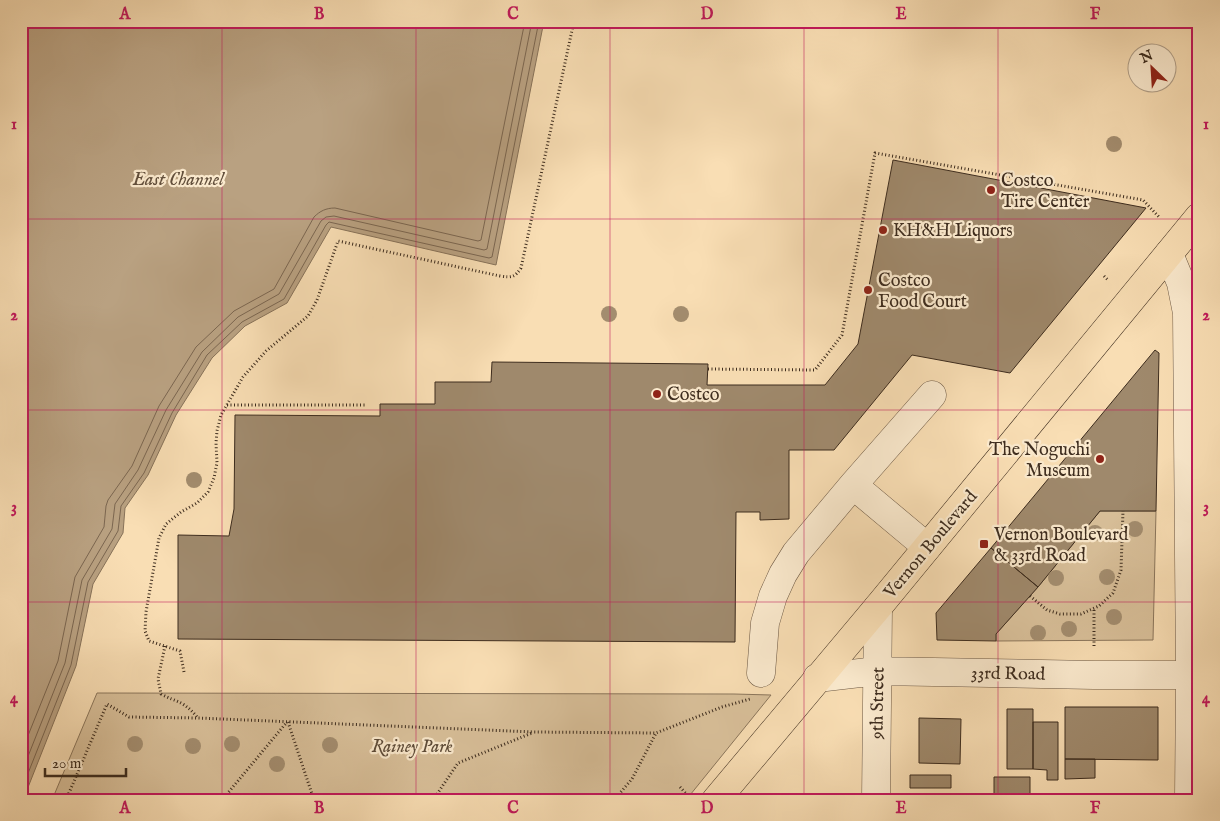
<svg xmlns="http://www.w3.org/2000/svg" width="1220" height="821" font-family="'IM FELL English',serif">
	<rect width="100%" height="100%" fill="#f9deb4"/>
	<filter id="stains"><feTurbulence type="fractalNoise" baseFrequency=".004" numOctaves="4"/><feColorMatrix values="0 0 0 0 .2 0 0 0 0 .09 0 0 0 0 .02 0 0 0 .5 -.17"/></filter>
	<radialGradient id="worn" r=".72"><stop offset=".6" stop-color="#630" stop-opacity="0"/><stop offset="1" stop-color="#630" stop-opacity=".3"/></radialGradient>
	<path fill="#d9c09a" stroke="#8b765c" d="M 1100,511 L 1156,511 L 1153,640 L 996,641 L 996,634 L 1038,587 Z
		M 97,693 L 734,694 L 771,695 L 686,800 L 52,800 Z"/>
	<path fill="#b9a181" stroke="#877259" d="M 21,21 L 544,21 L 496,265 L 331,227 L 287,303 L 245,326 L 212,358 L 176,415 L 148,475 L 125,508 L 123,533 L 93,584 L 76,666 L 23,800 L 21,800 Z"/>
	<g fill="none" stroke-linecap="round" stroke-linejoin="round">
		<path stroke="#7b6650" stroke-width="1" d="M 21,753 L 58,661 L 75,577 L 104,527 L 106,506 L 108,500 L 132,466 L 159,406 L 196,347 L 234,311 L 274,289 L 314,217 C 320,211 326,208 335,208 L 478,241 L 481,240 L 525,21
			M 21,774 L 65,663 L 82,580 L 112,529 L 115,504 L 138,470 L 166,410 L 202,352 L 238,317 L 279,294 L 321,221 L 326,217 L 334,216 L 484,250 L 487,249 L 532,21
			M 21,791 L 71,665 L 88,582 L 118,531 L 121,506 L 144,473 L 172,413 L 207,355 L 242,322 L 284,299 L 326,225 L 329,222 L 489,258 L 492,257 L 539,21"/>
	</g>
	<path fill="#9f896c" stroke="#3d2c1e" d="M 893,160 L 1146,208 L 1010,373 L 912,355 L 834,450 L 789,450 L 789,519 L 760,520 L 760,512 L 736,512 L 735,642 L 178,639 L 178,535 L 229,536 L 234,509 L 235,415 L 380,416 L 380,404 L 435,404 L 435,382 L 491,382 L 492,362 L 708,364 L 707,385 L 825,385 L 858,344 Z
		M 1155,350 L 1159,353 L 1156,511 L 1100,511 L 1038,587 L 991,548 Z
		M 991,548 L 1038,587 L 996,634 L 996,641 L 937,640 L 936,613 Z
		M 1065,707 L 1158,707 L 1158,760 L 1065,759 Z
		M 1007,709 L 1033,709 L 1033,769 L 1007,769 Z
		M 919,718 L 961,719 L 960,764 L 919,763 Z
		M 1033,722 L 1058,722 L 1058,780 L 1047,780 L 1047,770 L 1033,769 Z
		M 1065,759 L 1095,759 L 1095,778 L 1065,779 Z
		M 910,775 L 951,775 L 951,788 L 910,788 Z
		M 994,777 L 1030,777 L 1030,800 L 994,800 Z"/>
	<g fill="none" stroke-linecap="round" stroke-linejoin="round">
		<defs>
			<path id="minor" d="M 1169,254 L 1181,283 L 1187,313 L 1190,675 L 1189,800
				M 853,485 L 932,395
				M 761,673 L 765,623 L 773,596 L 783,574 L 796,553 L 853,485 L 927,547
				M 817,678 L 877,671 L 1094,675 L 1199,675
				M 876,800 L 878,607"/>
			<path id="major" d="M 716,800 L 878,607 L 1199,217"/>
		</defs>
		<use href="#minor" stroke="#6c5844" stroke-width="29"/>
		<use href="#major" stroke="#3d2c1e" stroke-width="29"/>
		<path stroke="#3d2c1e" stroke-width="3" stroke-dasharray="1 2.5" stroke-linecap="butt" d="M 1104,276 L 1108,280
			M 708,369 L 815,370 L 842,335 L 875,153 L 1143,200 L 1159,217
			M 227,405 L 365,405
			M 1030,596 L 1047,610 L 1060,614 L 1081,614 L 1099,606 L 1113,593 L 1121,570 L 1123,511
			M 165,646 L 158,679 L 161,694 C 168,698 175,700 181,703 C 188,707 193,712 198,718
			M 1094,646 L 1094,608
			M 184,672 L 180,651 L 149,641 L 145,631 L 146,612 L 159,538 L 166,524 L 181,512 L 197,503 L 208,492 L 214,478 L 217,463 L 216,443 L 217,431 L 221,415 L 243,377 L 266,351 L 308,316 L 317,300 L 338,241 L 500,276 C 512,278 515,277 521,268 L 574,21
			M 288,722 L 314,800
			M 680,787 L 689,797
			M 66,800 L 107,704 L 129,717 L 198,718 L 534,732 L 656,733 L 722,707 L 750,699
			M 222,800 L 287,722
			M 433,800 L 458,763 L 532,733
			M 614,800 L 632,779 L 656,733"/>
		<use href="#minor" stroke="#fbeace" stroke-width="28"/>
		<use href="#major" stroke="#f9deb4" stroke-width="28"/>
	</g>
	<g fill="#a38d6f">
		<circle cx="1114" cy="144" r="8"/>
		<circle cx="609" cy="314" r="8"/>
		<circle cx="681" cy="314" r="8"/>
		<circle cx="194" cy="480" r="8"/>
		<circle cx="1135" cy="529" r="8"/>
		<circle cx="1095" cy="533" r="8"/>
		<circle cx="1107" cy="577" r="8"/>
		<circle cx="1056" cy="578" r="8"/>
		<circle cx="1114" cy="617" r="8"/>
		<circle cx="1069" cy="629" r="8"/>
		<circle cx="1038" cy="633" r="8"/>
		<circle cx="135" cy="744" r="8"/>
		<circle cx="232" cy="744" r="8"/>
		<circle cx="330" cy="745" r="8"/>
		<circle cx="193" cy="746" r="8"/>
		<circle cx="277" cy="764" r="8"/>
	</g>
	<path fill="none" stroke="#c2185b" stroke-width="1" stroke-opacity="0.55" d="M 222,21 L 222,800M 416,21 L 416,800M 610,21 L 610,800M 804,21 L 804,800M 998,21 L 998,800M 21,219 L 1199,219M 21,410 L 1199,410M 21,602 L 1199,602"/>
	<g fill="#8f2418" stroke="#fbeace" stroke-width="2">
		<circle cx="991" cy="190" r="5"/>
		<circle cx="883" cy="230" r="5"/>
		<circle cx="868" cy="290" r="5"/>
		<circle cx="657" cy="394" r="5"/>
		<circle cx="1100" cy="459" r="5"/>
		<rect x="979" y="539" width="10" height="10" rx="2.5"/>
	</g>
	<g text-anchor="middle" stroke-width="4.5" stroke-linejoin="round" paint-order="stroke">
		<g font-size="18" fill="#3d2c1e" stroke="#fbeace" text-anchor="start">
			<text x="1001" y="186">Costco<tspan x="1001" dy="21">Tire Center</tspan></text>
			<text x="893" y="236">KH&amp;H Liquors</text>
			<text x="878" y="286">Costco<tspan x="878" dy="21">Food Court</tspan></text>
			<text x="667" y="400">Costco</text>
			<text x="1090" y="455" text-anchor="end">The Noguchi<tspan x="1090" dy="21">Museum</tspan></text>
			<text x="994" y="540">Vernon Boulevard<tspan x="994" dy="21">&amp; 33rd Road</tspan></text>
		</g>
		<g font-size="18" fill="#3d2c1e" stroke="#fbeace">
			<text transform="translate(930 544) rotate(-50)" y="6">Vernon Boulevard</text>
			<text transform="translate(1008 673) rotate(1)" y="6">33rd Road</text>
			<text transform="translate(877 703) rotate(-89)" y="6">9th Street</text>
		</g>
		<g font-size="18" font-style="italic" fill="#5c4a37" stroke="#fbeace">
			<text x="412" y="752">Rainey Park</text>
		</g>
		<g font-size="19" font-style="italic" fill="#624f3c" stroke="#fbeace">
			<text x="178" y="185">East Channel</text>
		</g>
	</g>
	<rect width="1220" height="821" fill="none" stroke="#f9deb4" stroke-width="55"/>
	<g transform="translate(1152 68) rotate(335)"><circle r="24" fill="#fbeace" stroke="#af9e88"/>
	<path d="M0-4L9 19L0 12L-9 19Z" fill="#8f2418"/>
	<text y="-8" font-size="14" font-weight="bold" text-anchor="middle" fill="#3d2c1e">N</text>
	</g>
	<path d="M45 768v8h81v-8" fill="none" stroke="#3d2c1e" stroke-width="2.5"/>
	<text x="52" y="768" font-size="15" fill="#3d2c1e" stroke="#fbeace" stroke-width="4" paint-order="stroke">20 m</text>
	<rect x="28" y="28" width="1164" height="766" fill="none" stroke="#c2185b" stroke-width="2"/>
	<g font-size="16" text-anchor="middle" font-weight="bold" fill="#c2185b">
		<text x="125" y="19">A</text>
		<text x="319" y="19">B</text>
		<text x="513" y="19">C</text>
		<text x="707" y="19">D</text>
		<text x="901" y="19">E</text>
		<text x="1095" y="19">F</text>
		<text x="14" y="129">1</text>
		<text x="1206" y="129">1</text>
		<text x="14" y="320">2</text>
		<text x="1206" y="320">2</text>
		<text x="14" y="512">3</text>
		<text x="1206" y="512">3</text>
		<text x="14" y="703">4</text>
		<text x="1206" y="703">4</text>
		<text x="125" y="813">A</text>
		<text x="319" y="813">B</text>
		<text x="513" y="813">C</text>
		<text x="707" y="813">D</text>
		<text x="901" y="813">E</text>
		<text x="1095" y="813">F</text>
	</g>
	<rect width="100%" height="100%" filter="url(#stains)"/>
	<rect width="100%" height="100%" fill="url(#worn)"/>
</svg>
